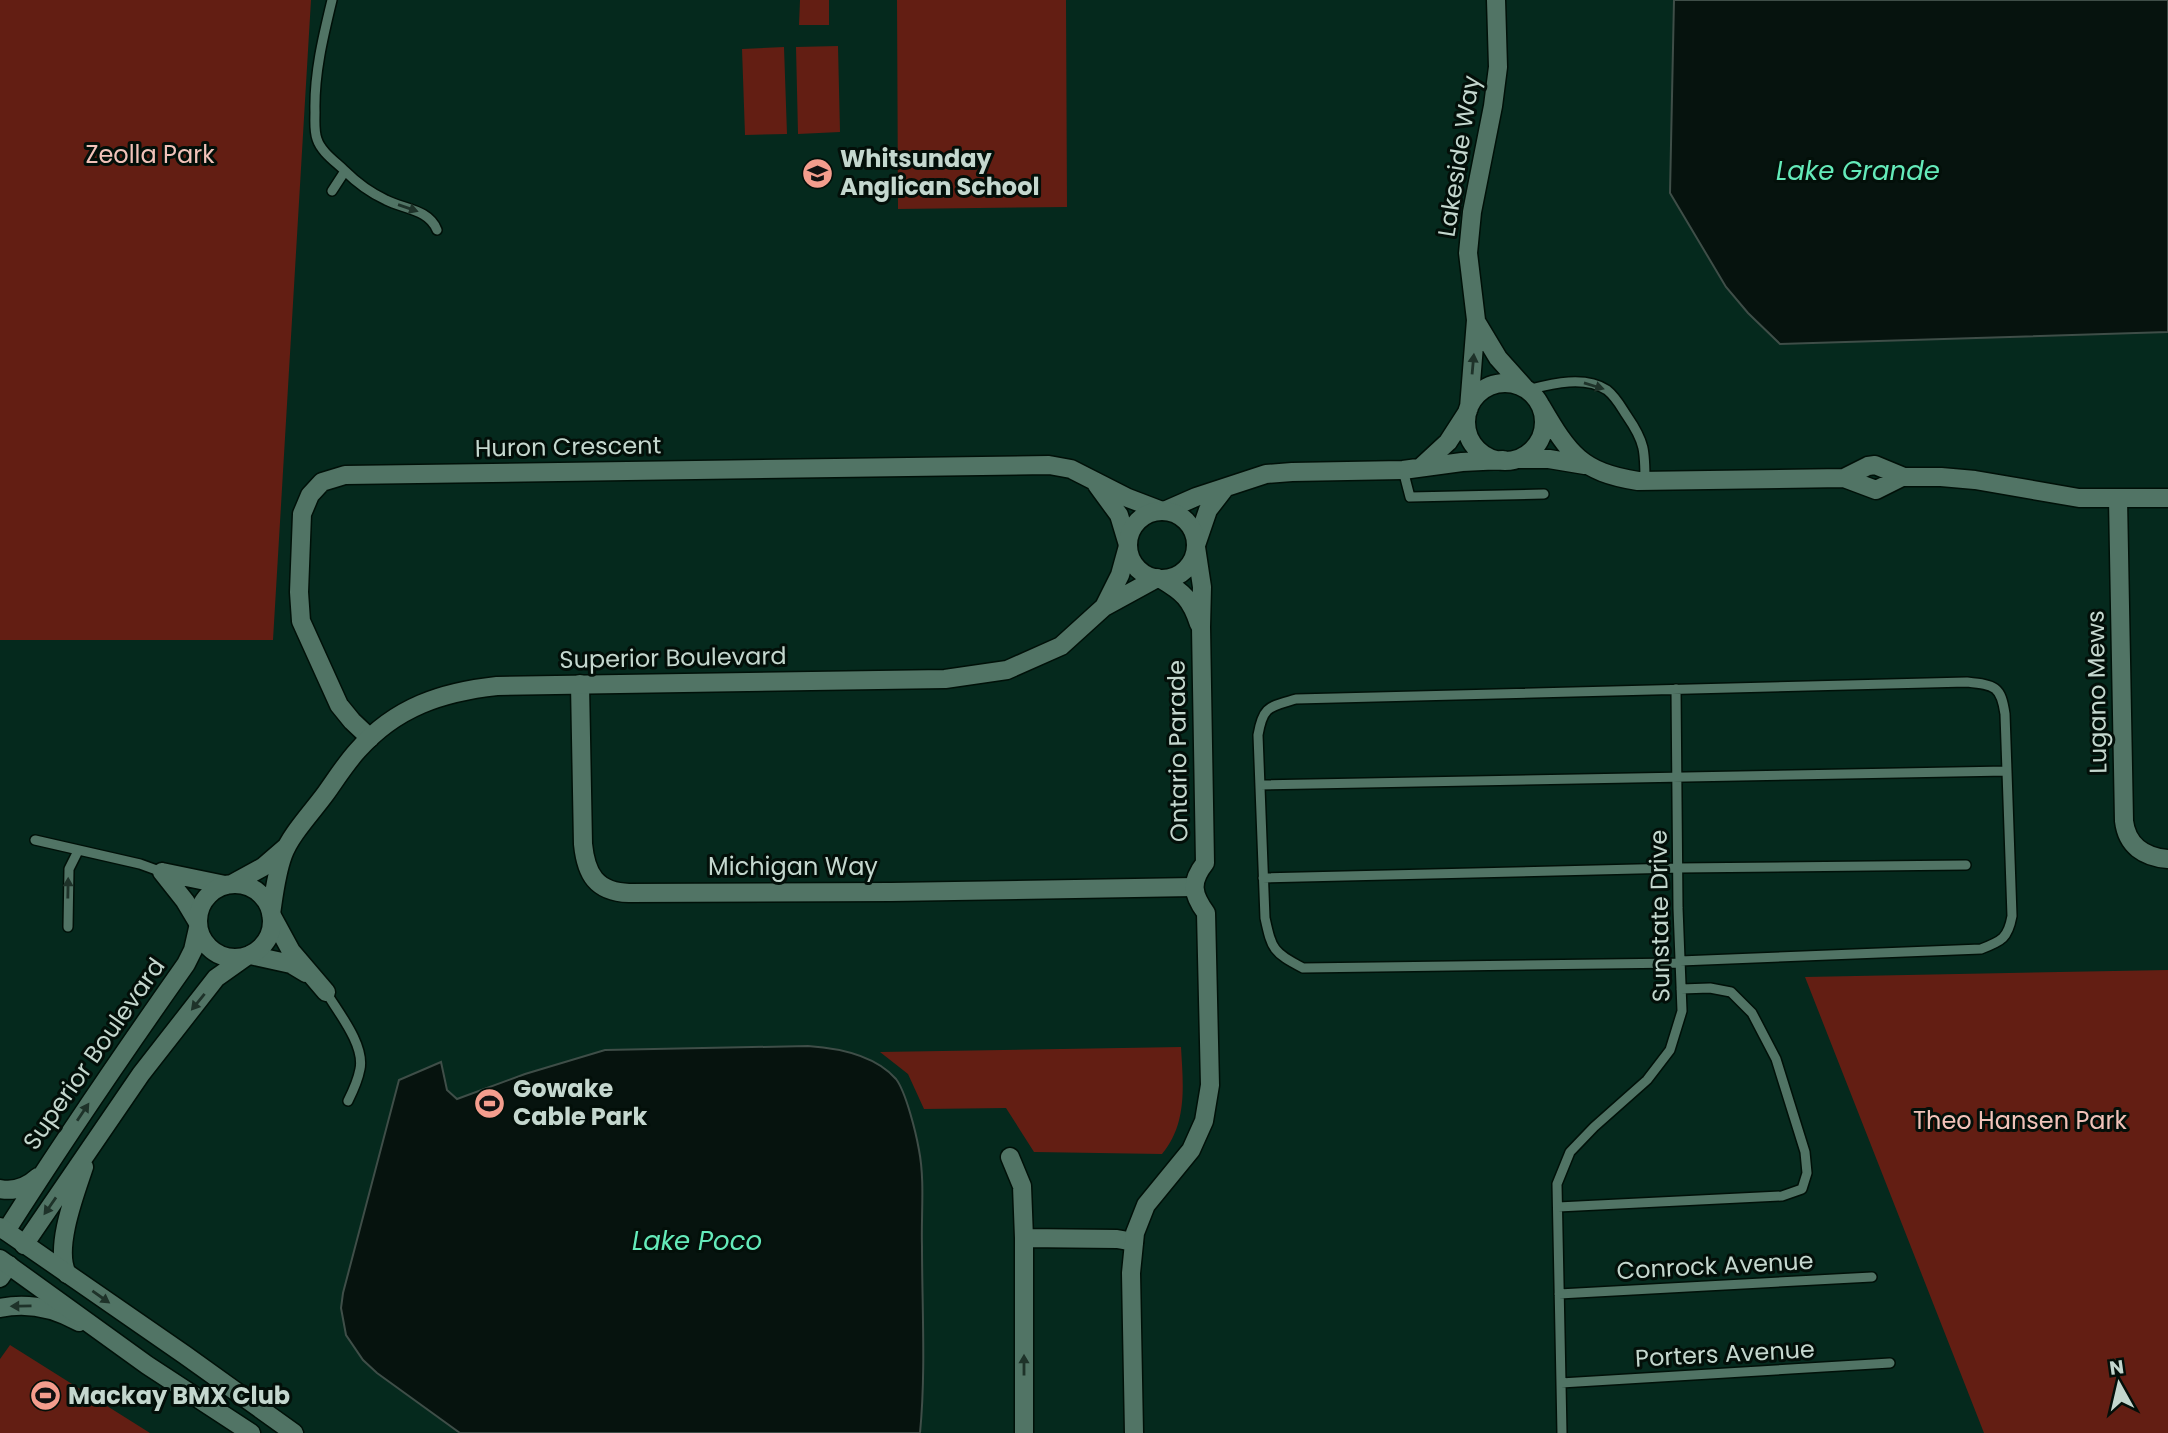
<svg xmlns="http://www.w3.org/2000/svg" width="2168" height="1433" font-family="Poppins,sans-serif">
	<rect width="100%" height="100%" fill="#05291d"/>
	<path fill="#631e13" d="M 0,0 L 311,0 L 273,640 L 0,640 Z
		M 800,0 L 829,0 L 829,25 L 799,25 Z
		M 897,0 L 1066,0 L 1067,207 L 898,209 Z
		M 838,46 L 840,132 L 798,134 L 796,47 Z
		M 784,47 L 787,134 L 745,135 L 742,49 Z
		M 2168,970 L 2168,1433 L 1984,1433 L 1805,977 Z
		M 1181,1047 C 1183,1084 1188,1123 1162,1154 L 1034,1152 L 1006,1108 L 924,1109 L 908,1074 L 880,1052 Z
		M 10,1345 L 150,1433 L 0,1433 L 0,1359 Z"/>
	<path fill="#06130e" stroke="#3f4e48" stroke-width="2" d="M 1674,0 L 2168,0 L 2168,332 L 1780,344 L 1748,313 L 1726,287 L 1670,193 Z
		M 808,1046 C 838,1048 875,1055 896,1079 C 906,1092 916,1133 919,1150 C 925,1181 921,1215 922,1246 C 922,1308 926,1371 920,1433 L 460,1433 L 377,1373 L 363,1360 L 346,1335 L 341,1308 L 343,1293 L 399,1080 L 441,1062 L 447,1090 L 457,1099 L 525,1074 L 605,1050 Z"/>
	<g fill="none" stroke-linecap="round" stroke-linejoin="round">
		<defs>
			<path id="service" d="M 332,0 C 323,37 314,74 315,112 C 315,121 314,131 317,139 C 321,152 336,162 345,171
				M 332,191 L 345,171 C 357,183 371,193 386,200 C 403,209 429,209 437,230
				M 1527,390 C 1551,384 1584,375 1607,390 C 1616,397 1621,407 1627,416 C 1645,442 1645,451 1645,482
				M 1403,470 L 1410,497 L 1544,494
				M 1260,785 L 2007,771
				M 35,840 L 140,864 L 162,872
				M 1263,878 L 1678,868 L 1966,865
				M 68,927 L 69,869 L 78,851
				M 1680,961 L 1981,949 C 2002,941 2008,938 2012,916 L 2005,714 C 2001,686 1995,685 1967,682 L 1296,699 C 1269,707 1263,706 1258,735 L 1265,918 C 1272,950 1273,952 1303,968 L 1680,963
				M 326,992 C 338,1012 365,1045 360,1069 C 358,1080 353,1091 348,1101
				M 1558,1207 L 1782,1196 L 1802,1189 L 1807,1173 L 1805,1152 L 1776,1059 L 1752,1013 L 1731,992 L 1710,988 L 1681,989
				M 1559,1294 L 1872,1277
				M 1561,1383 L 1890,1363
				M 1562,1433 L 1557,1184 L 1570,1152 L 1594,1127 L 1647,1080 L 1670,1050 L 1682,1011 L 1678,908 L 1676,689"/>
			<path id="minor" d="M 1477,323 L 1498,358 L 1524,387
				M1466 422a39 39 0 1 1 78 0a39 39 0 1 1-78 0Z
				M 1541,406 C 1569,454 1581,472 1638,481 L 1844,478 L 1876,490 L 1902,477 L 1941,477 L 1975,480 L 2079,498 L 2168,498
				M 1469,408 L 1476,320 L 1468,253 L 1472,212 L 1493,106 L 1498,67 L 1496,0
				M 1519,459 L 1549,459 L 1585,465
				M 1421,467 L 1448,442 L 1468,411
				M 1844,478 L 1868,466 L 1875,465 L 1904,477
				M 1097,485 L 1119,515 L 1128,545
				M 2118,499 L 2124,821 C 2127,846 2144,857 2168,859
				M 1164,511 L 1196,497 L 1266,474 L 1292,472 L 1403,470 L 1462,462 L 1503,460
				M 1196,545 L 1208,510 L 1225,488
				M 580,684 L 583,844 C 586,874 596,892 629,893 L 891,892 L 1194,887
				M 370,738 L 352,721 L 339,705 L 301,621 L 299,592 L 302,514 L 310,495 L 322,482 L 345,475 L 1049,465 L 1071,469 L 1128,498 L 1162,511
				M 162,872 L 225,885
				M 162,872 L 185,901 L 197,921
				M 272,916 L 291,951 L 326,992
				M 250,955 L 291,964 L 306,973
				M 1010,1157 L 1022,1186 L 1024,1238
				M 1024,1433 L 1024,1238 L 1117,1239 L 1134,1242"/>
			<path id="tertiary" d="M1128 545a34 34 0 1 1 68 0a34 34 0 1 1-68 0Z
				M 1161,579 C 1183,592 1191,599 1199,624
				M 1104,607 L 1120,575 L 1128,546
				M198 921a37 37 0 1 1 74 0a37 37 0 1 1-74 0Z
				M 232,884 L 263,867 L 285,848
				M 271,914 C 274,894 276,874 283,855 C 290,835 313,811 326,793 C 336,779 346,763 358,750 C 396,707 442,692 497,686 L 945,679 L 1007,670 L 1061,646 L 1104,607 L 1157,578
				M 0,1189 C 15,1192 27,1187 38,1177
				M 6,1231 C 64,1140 124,1052 186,964 L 193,950 L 198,928
				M 24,1245 L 141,1074 L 216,978 L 247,956
				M 67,1274 C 54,1248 75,1194 84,1167
				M 0,1278 L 9,1265
				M 0,1308 C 28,1302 54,1308 79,1322
				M 1134,1433 L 1131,1273 L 1135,1233 L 1146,1205 L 1191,1150 L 1204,1121 L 1210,1085 L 1206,913 C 1192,894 1190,882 1205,863 L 1201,627 L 1202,587 L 1196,547"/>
			<path id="secondary" d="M 0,1227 L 185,1355 L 294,1433
				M 0,1259 L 147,1365 L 251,1433"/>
		</defs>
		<use href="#service" stroke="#001008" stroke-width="12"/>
		<use href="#minor" stroke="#001008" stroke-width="21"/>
		<use href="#tertiary" stroke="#001008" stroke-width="21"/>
		<use href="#secondary" stroke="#001008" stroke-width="21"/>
		<use href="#service" stroke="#517465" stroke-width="9"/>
		<use href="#minor" stroke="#517465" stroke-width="18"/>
		<use href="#tertiary" stroke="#517465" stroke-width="18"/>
		<use href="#secondary" stroke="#517465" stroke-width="18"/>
	</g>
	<defs><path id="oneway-solid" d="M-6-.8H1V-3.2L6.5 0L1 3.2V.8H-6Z" transform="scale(1.75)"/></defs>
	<g fill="#1e3229">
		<use href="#oneway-solid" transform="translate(408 208) rotate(19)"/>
		<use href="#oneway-solid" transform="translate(1473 364) rotate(-85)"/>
		<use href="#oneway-solid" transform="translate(1594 386) rotate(17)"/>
		<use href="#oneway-solid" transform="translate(68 888) rotate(-89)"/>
		<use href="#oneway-solid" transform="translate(198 1002) rotate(129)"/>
		<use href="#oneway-solid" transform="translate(83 1112) rotate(-56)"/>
		<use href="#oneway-solid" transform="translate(50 1206) rotate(125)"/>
		<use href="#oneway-solid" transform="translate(101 1297) rotate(35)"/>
		<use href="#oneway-solid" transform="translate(21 1306) rotate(179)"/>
		<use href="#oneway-solid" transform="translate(1024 1365) rotate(-90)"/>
	</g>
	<defs>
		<symbol id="school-disc" viewBox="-11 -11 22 22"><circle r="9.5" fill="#f49d8d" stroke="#030f09"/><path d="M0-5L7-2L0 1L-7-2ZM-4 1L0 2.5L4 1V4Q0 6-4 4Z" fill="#111"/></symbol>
		<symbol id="stadium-disc" viewBox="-11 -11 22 22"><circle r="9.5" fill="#f49d8d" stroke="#030f09"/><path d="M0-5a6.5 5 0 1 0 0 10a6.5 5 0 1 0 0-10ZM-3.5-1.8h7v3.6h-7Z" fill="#111"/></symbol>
	</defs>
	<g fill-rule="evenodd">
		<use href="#school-disc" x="800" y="156" width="35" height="35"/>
		<use href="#stadium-disc" x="472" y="1086" width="35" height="35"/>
		<use href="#stadium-disc" x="28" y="1378" width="35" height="35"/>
	</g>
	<g text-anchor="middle" stroke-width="6" stroke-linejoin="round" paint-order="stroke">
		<g font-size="24" fill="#f1c2b9" stroke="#030f09">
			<text x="150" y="163">Zeolla Park</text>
			<text x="2020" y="1129">Theo Hansen Park</text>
		</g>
		<g font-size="24" fill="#c4d7ce" stroke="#030f09">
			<text transform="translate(1459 156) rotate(-81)" y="8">Lakeside Way</text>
			<text transform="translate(568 447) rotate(-1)" y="8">Huron Crescent</text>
			<text transform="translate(673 658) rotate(-1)" y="8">Superior Boulevard</text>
			<text transform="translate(2097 692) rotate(-91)" y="8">Lugano Mews</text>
			<text transform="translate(1178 751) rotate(-91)" y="8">Ontario Parade</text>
			<text x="793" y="875">Michigan Way</text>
			<text transform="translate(1660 916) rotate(-91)" y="8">Sunstate Drive</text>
			<text transform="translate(94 1054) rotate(-55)" y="8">Superior Boulevard</text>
			<text transform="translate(1715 1266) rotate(-3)" y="8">Conrock Avenue</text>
			<text transform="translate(1725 1354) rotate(-3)" y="8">Porters Avenue</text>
		</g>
		<g font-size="24" font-weight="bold" fill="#c4d7ce" stroke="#030f09" text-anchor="start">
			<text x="840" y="167">Whitsunday<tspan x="840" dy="28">Anglican School</tspan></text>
			<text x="513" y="1097">Gowake<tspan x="513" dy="28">Cable Park</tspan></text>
			<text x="68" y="1404">Mackay BMX Club</text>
		</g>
		<g font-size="26" font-style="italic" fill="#64ebba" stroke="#030f09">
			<text x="1858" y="180">Lake Grande</text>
			<text x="697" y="1250">Lake Poco</text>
		</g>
	</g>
	<g transform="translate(2119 1384) rotate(352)" stroke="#030f09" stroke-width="5" paint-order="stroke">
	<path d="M0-5L12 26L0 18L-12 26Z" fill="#c4d7ce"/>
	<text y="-10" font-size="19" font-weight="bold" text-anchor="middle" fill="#c4d7ce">N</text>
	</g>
</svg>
